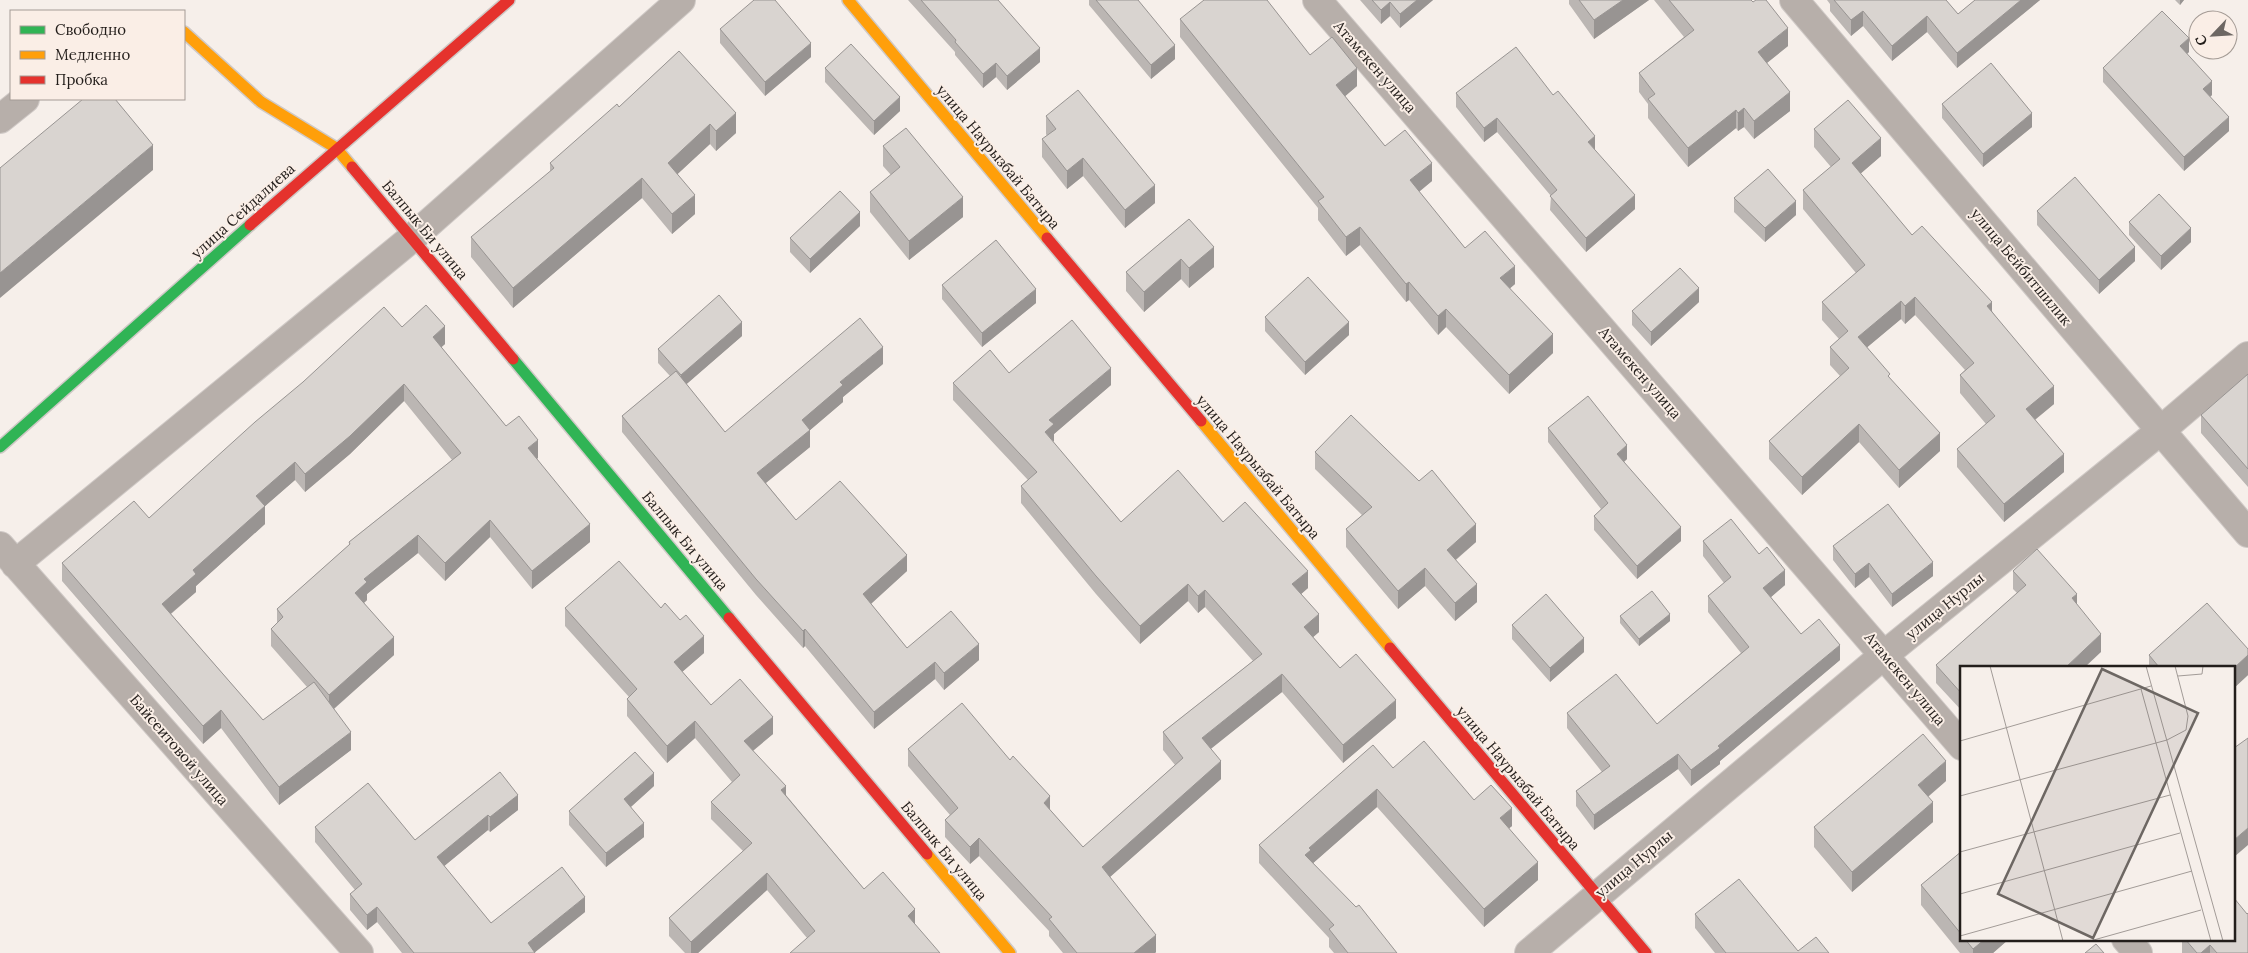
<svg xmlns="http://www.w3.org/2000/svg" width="2248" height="953" font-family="Lora,serif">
	<rect width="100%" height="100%" fill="#f6efea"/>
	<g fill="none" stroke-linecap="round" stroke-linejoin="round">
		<defs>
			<path id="street" d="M 1317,0 L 1962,746
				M 1794,0 L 2248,533
				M 0,119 L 25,99
				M 0,546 L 359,953
				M 15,564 L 412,238 L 681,0
				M 2126,939 L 2138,953
				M 1529,953 L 1884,655 L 2160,431 L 2248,356"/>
			<path id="fast" d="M 513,359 L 729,618
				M 0,447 L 250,225"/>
			<path id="slow" d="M 848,0 L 1047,238
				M 184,32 L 261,102 L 336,148 L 352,167
				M 1201,421 L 1390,648
				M 927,854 L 1010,953"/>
			<path id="jam" d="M 352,167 L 513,359
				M 250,225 L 509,0
				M 1047,238 L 1201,421
				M 729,618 L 927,854
				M 1390,648 L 1646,953"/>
		</defs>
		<use href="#street" stroke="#cfc9c6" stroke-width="30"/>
		<use href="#fast" stroke="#cfc9c6" stroke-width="14"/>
		<use href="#slow" stroke="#cfc9c6" stroke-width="14"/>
		<use href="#jam" stroke="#cfc9c6" stroke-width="14"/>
		<use href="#street" stroke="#b7afaa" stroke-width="28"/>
		<use href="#fast" stroke="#30b455" stroke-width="11"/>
		<use href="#slow" stroke="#ff9f0a" stroke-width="11"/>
		<use href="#jam" stroke="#e5322d" stroke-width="11"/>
	</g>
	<path fill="#bbb6b3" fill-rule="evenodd" d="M 908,0 L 998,0 L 1040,62 L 1007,90 L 996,77 L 983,88 L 955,55 L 955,52 Z
		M 1089,0 L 1138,0 L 1175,59 L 1151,79 L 1089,5 Z
		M 1360,0 L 1433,0 L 1400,28 L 1390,16 L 1381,24 Z
		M 1569,0 L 1649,0 L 1594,39 L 1569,4 Z
		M 1654,0 L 1751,0 L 1788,46 L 1767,63 L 1790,111 L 1754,139 L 1744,127 L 1738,131 L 1736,128 L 1688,167 L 1648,118 L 1648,104 L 1639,92 L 1639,73 L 1684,37 Z
		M 1827,0 L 1946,0 L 1958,14 L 1975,0 L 2040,0 L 1957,68 L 1927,32 L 1892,61 L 1863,26 L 1851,36 L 1830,11 L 1830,4 Z
		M 2175,0 L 2184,0 L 2180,5 Z
		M 1180,19 L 1310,55 L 1357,86 L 1345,96 L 1385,146 L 1432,181 L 1419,192 L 1465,248 L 1515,284 L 1510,288 L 1553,353 L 1509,394 L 1446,327 L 1438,335 L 1409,300 L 1406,302 L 1360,245 L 1346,256 L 1318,220 L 1318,208 L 1180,37 Z
		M 720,29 L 811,57 L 765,96 L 720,43 Z
		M 679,51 L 736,133 L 716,151 L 710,144 L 677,174 L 695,214 L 672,234 L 642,198 L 513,308 L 471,257 L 471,237 L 550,172 L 550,163 L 619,107 Z
		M 2189,52 L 2187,54 L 2212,95 L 2210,97 L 2229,131 L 2184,171 L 2103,82 L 2103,68 Z
		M 825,68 L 900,111 L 874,135 L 825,82 Z
		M 1456,93 L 1595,150 L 1635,209 L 1586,252 L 1550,210 L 1551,196 L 1497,132 L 1484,142 L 1456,107 Z
		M 1942,104 L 2032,127 L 1983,167 L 1942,118 Z
		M 1046,116 L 1155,203 L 1125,228 L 1083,176 L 1067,189 L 1042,157 L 1042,139 L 1047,136 L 1046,134 Z
		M 1814,129 L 1881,156 L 1860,174 L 1912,235 L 1992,311 L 2054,404 L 2035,420 L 2064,472 L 2004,522 L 1957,467 L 1957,449 L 1986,424 L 1960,393 L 1960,375 L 1965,370 L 1915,315 L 1905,324 L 1901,319 L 1867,347 L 1890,378 L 1940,451 L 1899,488 L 1859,442 L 1802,495 L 1769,459 L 1769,441 L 1840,376 L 1830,365 L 1830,347 L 1839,339 L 1822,320 L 1822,302 L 1856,273 L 1803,209 L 1803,190 L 1831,167 L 1814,147 Z
		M 883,146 L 963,217 L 909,260 L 870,212 L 870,192 L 891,175 L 883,166 Z
		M 1734,198 L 1796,215 L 1765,242 L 1734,212 Z
		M 2037,211 L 2135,261 L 2099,294 L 2037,225 Z
		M 1189,219 L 1214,267 L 1189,288 L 1181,279 L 1144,312 L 1126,291 L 1126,272 Z
		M 2129,222 L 2191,242 L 2161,270 L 2129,235 Z
		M 860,226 L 810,273 L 790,252 L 790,238 Z
		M 942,285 L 1036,303 L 982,347 L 942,299 Z
		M 1699,302 L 1651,346 L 1632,325 L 1632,311 Z
		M 1265,317 L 1349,335 L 1305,375 L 1265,331 Z
		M 402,327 L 445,344 L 441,347 L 506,426 L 538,458 L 536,459 L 590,542 L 532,589 L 490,537 L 445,581 L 418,553 L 367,594 L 367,600 L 364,603 L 394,655 L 334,709 L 351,750 L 279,805 L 221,728 L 203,744 L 62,581 L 62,563 L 149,518 ZM 404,401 L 452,460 L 349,542 L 349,545 L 277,609 L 277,623 L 271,629 L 271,646 L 307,687 L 263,720 L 171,614 L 196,592 L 196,586 L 265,524 L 265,506 L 295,480 L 305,492 L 350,454 Z
		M 742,336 L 686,384 L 725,432 L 883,364 L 843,397 L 843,402 L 810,430 L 810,447 L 766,483 L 796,520 L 907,571 L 871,604 L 907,648 L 979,660 L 944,690 L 935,679 L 874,729 L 805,646 L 803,648 L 756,595 L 622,432 L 622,416 L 670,376 L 658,363 L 658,349 Z
		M 1009,373 L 1111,385 L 1054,434 L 1053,442 L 1121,522 L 1223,522 L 1308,588 L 1301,594 L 1319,632 L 1313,637 L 1340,668 L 1396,718 L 1343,763 L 1282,692 L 1210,749 L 1221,779 L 1110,877 L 1156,952 L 1155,953 L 1063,953 L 1049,936 L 1049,931 L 979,856 L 970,864 L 945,837 L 945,820 L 950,815 L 908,766 L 908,749 L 1050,810 L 1083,847 L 1175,765 L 1163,750 L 1163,732 L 1253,661 L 1205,607 L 1198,613 L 1188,601 L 1140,644 L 1096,594 L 1021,503 L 1021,486 L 1028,480 L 953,400 L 953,383 Z
		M 2248,374 L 2248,487 L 2201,433 L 2201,415 Z
		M 1548,428 L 1627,459 L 1624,462 L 1681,541 L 1637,579 L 1594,530 L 1594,516 L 1601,509 L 1548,442 Z
		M 1315,452 L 1476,542 L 1456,560 L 1477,602 L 1455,621 L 1425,586 L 1398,609 L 1346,547 L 1346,529 L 1362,515 L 1315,469 Z
		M 1703,541 L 1759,554 L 1785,585 L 1771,597 L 1801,634 L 1840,660 L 1720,761 L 1720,764 L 1691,786 L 1678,769 L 1594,830 L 1576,806 L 1576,791 L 1602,772 L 1567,728 L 1567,713 L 1657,724 L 1741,653 L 1708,612 L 1708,596 L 1724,583 L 1703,556 Z
		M 1833,546 L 1933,576 L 1892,607 L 1869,577 L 1855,588 L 1833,560 Z
		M 2013,571 L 2077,605 L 2101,652 L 1962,667 L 1962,711 L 1936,683 L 1936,665 L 2017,593 L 2013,589 Z
		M 565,608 L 661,608 L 704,653 L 682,672 L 711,705 L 773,734 L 753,751 L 786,795 L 864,889 L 807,938 L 767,890 L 698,953 L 685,953 L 669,936 L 669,918 L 743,851 L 711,819 L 711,802 L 732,782 L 695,738 L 667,763 L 627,716 L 627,699 L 629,697 L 565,626 Z
		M 1620,616 L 1670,621 L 1639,646 L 1620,623 Z
		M 1512,625 L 1584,652 L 1550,682 L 1512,639 Z
		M 2248,649 L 2248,675 L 2234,688 L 2234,667 L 2149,667 L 2149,655 Z
		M 1393,768 L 1474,800 L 1512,826 L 1509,828 L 1538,880 L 1484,927 L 1377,807 L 1313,863 L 1397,953 L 1334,953 L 1329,947 L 1329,938 L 1259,863 L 1259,845 Z
		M 500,772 L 518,810 L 490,832 L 488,830 L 444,866 L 491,923 L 585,912 L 535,952 L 535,953 L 402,953 L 377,922 L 367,930 L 350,910 L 350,894 L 355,890 L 315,842 L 315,827 L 415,840 Z
		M 1946,781 L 1928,797 L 1933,822 L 1852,892 L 1814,847 L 1814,827 Z
		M 654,786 L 631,807 L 644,837 L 606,867 L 569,825 L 569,811 Z
		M 1962,851 L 1962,939 L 2009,939 L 1993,953 L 1960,953 L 1921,905 L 1921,885 Z
		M 1695,914 L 1798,951 L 1829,953 L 1715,953 L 1695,928 Z
		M 2247,914 L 2248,953 L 2182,953 L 2182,939 L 2234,939 Z"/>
	<path fill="#989492" d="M 1417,0 L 1433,0 L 1400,28 L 1400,14 Z
		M 1623,0 L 1649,0 L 1594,39 L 1594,20 Z
		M 2021,0 L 2040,0 L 1957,68 L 1957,53 Z
		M 2180,0 L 2184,0 L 2180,5 Z
		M 1390,2 L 1390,16 L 1381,24 L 1381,10 Z
		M 1863,11 L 1863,26 L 1851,36 L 1851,20 Z
		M 1927,16 L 1927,32 L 1892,61 L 1892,46 Z
		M 1788,28 L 1788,46 L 1758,70 L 1758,52 Z
		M 2189,38 L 2189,52 L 2180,60 L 2180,46 Z
		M 811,43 L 811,57 L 765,96 L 765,82 Z
		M 1175,45 L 1175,59 L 1151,79 L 1151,65 Z
		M 1040,48 L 1040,62 L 1007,90 L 1007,76 Z
		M 996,63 L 996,77 L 983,88 L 983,74 Z
		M 1357,68 L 1357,86 L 1336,104 L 1336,85 Z
		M 2212,81 L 2212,95 L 2203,103 L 2203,89 Z
		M 1790,92 L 1790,111 L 1754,139 L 1754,121 Z
		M 900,97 L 900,111 L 874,135 L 874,121 Z
		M 1744,108 L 1744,127 L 1738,131 L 1738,113 Z
		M 1736,110 L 1736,128 L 1688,167 L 1688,148 Z
		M 736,113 L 736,133 L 716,151 L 716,131 Z
		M 2032,113 L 2032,127 L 1983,167 L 1983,154 Z
		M 2229,117 L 2229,131 L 2184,171 L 2184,157 Z
		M 1497,118 L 1497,132 L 1484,142 L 1484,128 Z
		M 710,124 L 710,144 L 668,183 L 668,163 Z
		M 1595,136 L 1595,150 L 1588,142 Z
		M 1881,138 L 1881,156 L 1852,181 L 1852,163 Z
		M 153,145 L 153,170 L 0,298 L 0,273 Z
		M 1083,158 L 1083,176 L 1067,189 L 1067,171 Z
		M 1432,163 L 1432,181 L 1410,199 L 1410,180 Z
		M 642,178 L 642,198 L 513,308 L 513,288 Z
		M 1155,185 L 1155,203 L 1125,228 L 1125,210 Z
		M 695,195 L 695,214 L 672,234 L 672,214 Z
		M 1635,195 L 1635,209 L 1586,252 L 1586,238 Z
		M 963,197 L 963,217 L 909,260 L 909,241 Z
		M 1796,201 L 1796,215 L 1765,242 L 1765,228 Z
		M 860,212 L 860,226 L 810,273 L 810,259 Z
		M 1360,227 L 1360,245 L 1346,256 L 1346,237 Z
		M 2191,228 L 2191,242 L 2161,270 L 2161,256 Z
		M 1214,247 L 1214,267 L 1189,288 L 1189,268 Z
		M 2135,247 L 2135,261 L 2099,294 L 2099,280 Z
		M 1181,259 L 1181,279 L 1144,312 L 1144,292 Z
		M 1515,266 L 1515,284 L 1500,297 L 1500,278 Z
		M 1409,282 L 1409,300 L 1406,302 L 1406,284 Z
		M 1699,288 L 1699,302 L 1651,346 L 1651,332 Z
		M 1036,289 L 1036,303 L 982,347 L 982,333 Z
		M 1915,297 L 1915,315 L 1905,324 L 1905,306 Z
		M 1901,301 L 1901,319 L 1858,355 L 1858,337 Z
		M 1992,302 L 1992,320 L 1987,306 Z
		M 1446,309 L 1446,327 L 1438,335 L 1438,316 Z
		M 742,322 L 742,336 L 681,389 L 681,375 Z
		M 1349,322 L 1349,335 L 1305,375 L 1305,362 Z
		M 445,326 L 445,344 L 433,355 L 433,337 Z
		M 1553,334 L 1553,353 L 1509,394 L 1509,375 Z
		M 883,347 L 883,364 L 843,397 L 843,402 L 802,437 L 802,420 L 840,382 Z
		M 1111,368 L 1111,385 L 1054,434 L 1054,442 L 1045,432 L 1049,420 Z
		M 404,384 L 404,401 L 350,454 L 305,492 L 305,474 Z
		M 2054,386 L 2054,404 L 2026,427 L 2026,409 Z
		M 1859,424 L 1859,442 L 1802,495 L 1802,477 Z
		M 810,430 L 810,447 L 757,490 L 757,473 Z
		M 1940,433 L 1940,451 L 1899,488 L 1899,470 Z
		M 538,440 L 538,458 L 528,466 L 528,448 Z
		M 1627,445 L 1627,459 L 1617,468 L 1617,454 Z
		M 2064,454 L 2064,472 L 2004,522 L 2004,504 Z
		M 295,462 L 295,480 L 256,514 L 256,496 Z
		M 265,506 L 265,524 L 196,586 L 196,592 L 162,621 L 162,604 L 193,570 Z
		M 490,520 L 490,537 L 445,581 L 445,563 Z
		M 590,524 L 590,542 L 532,589 L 532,571 Z
		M 1476,524 L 1476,542 L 1447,567 L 1447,550 Z
		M 1681,527 L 1681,541 L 1637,579 L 1637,566 Z
		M 418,535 L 418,553 L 367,594 L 367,600 L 355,611 L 355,593 L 364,579 Z
		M 907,555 L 907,571 L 863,611 L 863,594 Z
		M 1933,562 L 1933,576 L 1892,607 L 1892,594 Z
		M 1869,563 L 1869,577 L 1855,588 L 1855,574 Z
		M 1425,568 L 1425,586 L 1398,609 L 1398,591 Z
		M 1785,570 L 1785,585 L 1763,604 L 1763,588 Z
		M 1308,571 L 1308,588 L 1292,602 L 1292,584 Z
		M 1188,584 L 1188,601 L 1140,644 L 1140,626 Z
		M 1477,584 L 1477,602 L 1455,621 L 1455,603 Z
		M 1205,590 L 1205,607 L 1198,613 L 1198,596 Z
		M 2077,594 L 2077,612 L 2072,598 Z
		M 1319,614 L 1319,632 L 1304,645 L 1304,627 Z
		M 1670,614 L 1670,621 L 1639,646 L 1639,639 Z
		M 805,629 L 805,646 L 803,648 L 803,631 Z
		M 2101,634 L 2101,652 L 2085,667 L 2066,667 Z
		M 704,636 L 704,653 L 674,679 L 674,662 Z
		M 394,637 L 394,655 L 329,713 L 329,695 Z
		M 1584,638 L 1584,652 L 1550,682 L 1550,668 Z
		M 979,644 L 979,660 L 944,690 L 944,673 Z
		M 1840,645 L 1840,660 L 1720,761 L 1720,764 L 1691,786 L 1691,770 L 1718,746 Z
		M 2248,655 L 2248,675 L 2234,688 L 2234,668 Z
		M 935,662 L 935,679 L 874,729 L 874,712 Z
		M 1282,674 L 1282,692 L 1202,756 L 1202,738 Z
		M 1396,700 L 1396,718 L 1343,763 L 1343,745 Z
		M 221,710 L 221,728 L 203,744 L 203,726 Z
		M 773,717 L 773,734 L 744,758 L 744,741 Z
		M 695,721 L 695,738 L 667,763 L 667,746 Z
		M 351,732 L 351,750 L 279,805 L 279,787 Z
		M 1678,754 L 1678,769 L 1594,830 L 1594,815 Z
		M 1221,761 L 1221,779 L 1102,884 L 1102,867 Z
		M 1946,761 L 1946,781 L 1918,805 L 1918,785 Z
		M 654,773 L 654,786 L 624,813 L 624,799 Z
		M 786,786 L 786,803 L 781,790 Z
		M 1377,789 L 1377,807 L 1311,865 L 1305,855 L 1309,848 Z
		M 518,795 L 518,810 L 490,832 L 490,817 Z
		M 1050,796 L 1050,814 L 1044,803 Z
		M 1933,802 L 1933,822 L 1852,892 L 1852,872 Z
		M 1512,808 L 1512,826 L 1500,836 L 1500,818 Z
		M 488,815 L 488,830 L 437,872 L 437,857 Z
		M 644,823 L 644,837 L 606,867 L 606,853 Z
		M 2248,828 L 2248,845 L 2234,857 L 2234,840 Z
		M 979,838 L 979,856 L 970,864 L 970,847 Z
		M 1538,862 L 1538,880 L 1484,927 L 1484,909 Z
		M 767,873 L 767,890 L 698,953 L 691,953 L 691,942 Z
		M 585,897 L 585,912 L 534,953 L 528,943 Z
		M 377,907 L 377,922 L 367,930 L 367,915 Z
		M 915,909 L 915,926 L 908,916 Z
		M 1156,935 L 1156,952 L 1155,953 L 1134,953 Z
		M 1985,939 L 2009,939 L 1993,953 L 1973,953 L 1973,949 Z
		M 2210,945 L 2210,953 L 2201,953 Z"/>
	<path fill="#d9d4d0" stroke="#989492" d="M 754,0 L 775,0 L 811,43 L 765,82 L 720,29 Z
		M 921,0 L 998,0 L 1040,48 L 1007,76 L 996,63 L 983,74 L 955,42 L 956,40 Z
		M 1096,0 L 1138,0 L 1175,45 L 1151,65 Z
		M 1204,0 L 1267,0 L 1310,55 L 1332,37 L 1357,68 L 1336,85 L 1385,146 L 1405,130 L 1432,163 L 1410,180 L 1465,248 L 1485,231 L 1515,266 L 1500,278 L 1553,334 L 1509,375 L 1446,309 L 1438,316 L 1409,282 L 1406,284 L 1360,227 L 1346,237 L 1318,201 L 1324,197 L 1180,19 Z
		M 1372,0 L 1417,0 L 1400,14 L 1390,2 L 1381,10 Z
		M 1579,0 L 1623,0 L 1594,20 Z
		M 1669,0 L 1751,0 L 1753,2 L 1756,0 L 1766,0 L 1788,28 L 1758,52 L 1790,92 L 1754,121 L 1744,108 L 1738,113 L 1736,110 L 1688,148 L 1648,99 L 1655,94 L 1639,73 L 1694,30 Z
		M 1834,0 L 1946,0 L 1958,14 L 1975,0 L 2021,0 L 1957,53 L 1927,16 L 1892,46 L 1863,11 L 1851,20 Z
		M 2162,11 L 2189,38 L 2180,46 L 2212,81 L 2203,89 L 2229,117 L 2184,157 L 2103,68 Z
		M 851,44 L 900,97 L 874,121 L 825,68 Z
		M 1516,47 L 1553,95 L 1558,91 L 1595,136 L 1588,142 L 1635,195 L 1586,238 L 1550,196 L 1557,190 L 1497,118 L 1484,128 L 1456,93 Z
		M 679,51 L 736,113 L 716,131 L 710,124 L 668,163 L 695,195 L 672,214 L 642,178 L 513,288 L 471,237 L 554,168 L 550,163 L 617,104 L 619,107 Z
		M 1991,63 L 2032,113 L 1983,154 L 1942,104 Z
		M 1078,90 L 1155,185 L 1125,210 L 1083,158 L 1067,171 L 1042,139 L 1056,129 L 1046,116 Z
		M 83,99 L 115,99 L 153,145 L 0,273 L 0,168 Z
		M 1848,100 L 1881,138 L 1852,163 L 1912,235 L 1922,226 L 1992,302 L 1987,306 L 2054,386 L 2026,409 L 2064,454 L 2004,504 L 1957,449 L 1995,416 L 1960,375 L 1974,363 L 1915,297 L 1905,306 L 1901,301 L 1858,337 L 1890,374 L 1888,376 L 1940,433 L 1899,470 L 1859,424 L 1802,477 L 1769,441 L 1849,368 L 1830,347 L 1848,331 L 1822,302 L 1865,265 L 1803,190 L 1840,159 L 1814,129 Z
		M 906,128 L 963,197 L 909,241 L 870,192 L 900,167 L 883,146 Z
		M 1768,169 L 1796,201 L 1765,228 L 1734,198 Z
		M 2075,177 L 2135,247 L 2099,280 L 2037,211 Z
		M 840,191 L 860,212 L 810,259 L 790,238 Z
		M 2159,194 L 2191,228 L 2161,256 L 2129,222 Z
		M 1189,219 L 1214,247 L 1189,268 L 1181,259 L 1144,292 L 1126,272 Z
		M 996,240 L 1036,289 L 982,333 L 942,285 Z
		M 1680,268 L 1699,288 L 1651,332 L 1632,311 Z
		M 1308,277 L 1349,322 L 1305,362 L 1265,317 Z
		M 719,295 L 742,322 L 681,375 L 658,349 Z
		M 426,305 L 445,326 L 433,337 L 506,426 L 519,416 L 538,440 L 528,448 L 590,524 L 532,571 L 490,520 L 445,563 L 418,535 L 364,579 L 367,582 L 355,593 L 394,637 L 329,695 L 271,629 L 283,617 L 277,609 L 350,544 L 349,542 L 461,453 L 404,384 L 350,436 L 305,474 L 295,462 L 256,496 L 265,506 L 193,570 L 196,574 L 162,604 L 263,720 L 314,682 L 351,732 L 279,787 L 221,710 L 203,726 L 62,563 L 134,501 L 149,518 L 255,422 L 303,382 L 384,307 L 402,327 Z
		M 860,318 L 883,347 L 840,382 L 843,385 L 802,420 L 810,430 L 757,473 L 796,520 L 840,481 L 907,555 L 863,594 L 907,648 L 951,611 L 979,644 L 944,673 L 935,662 L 874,712 L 805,629 L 803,631 L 756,579 L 622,416 L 676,371 L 725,432 Z
		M 1072,320 L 1111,368 L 1049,420 L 1054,424 L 1045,432 L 1121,522 L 1178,470 L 1223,522 L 1245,502 L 1308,571 L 1292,584 L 1319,614 L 1304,627 L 1340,668 L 1356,654 L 1396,700 L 1343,745 L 1282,674 L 1202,738 L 1221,761 L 1102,867 L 1156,935 L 1134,953 L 1077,953 L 1049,919 L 1052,917 L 979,838 L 970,847 L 945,820 L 958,808 L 908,749 L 962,703 L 1010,760 L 1013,756 L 1050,796 L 1044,803 L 1083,847 L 1183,758 L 1163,732 L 1262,654 L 1205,590 L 1198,596 L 1188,584 L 1140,626 L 1096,576 L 1021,486 L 1037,472 L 953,383 L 990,350 L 1009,373 Z
		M 2248,374 L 2248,469 L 2201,415 Z
		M 1588,396 L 1627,445 L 1617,454 L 1681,527 L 1637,566 L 1594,516 L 1608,503 L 1548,428 Z
		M 1351,415 L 1419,481 L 1432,470 L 1476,524 L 1447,550 L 1477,584 L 1455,603 L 1425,568 L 1398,591 L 1346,529 L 1372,507 L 1315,452 Z
		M 1888,504 L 1933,562 L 1892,594 L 1869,563 L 1855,574 L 1833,546 Z
		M 1731,519 L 1759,554 L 1767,547 L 1785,570 L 1763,588 L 1801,634 L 1819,619 L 1840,645 L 1718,746 L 1720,748 L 1691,770 L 1678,754 L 1594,815 L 1576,791 L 1610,766 L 1567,713 L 1616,674 L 1657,724 L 1749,647 L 1708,596 L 1731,577 L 1703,541 Z
		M 2037,549 L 2077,594 L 2072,598 L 2101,634 L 2066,667 L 1962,667 L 1962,694 L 1936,665 L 2026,585 L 2013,571 Z
		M 619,561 L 661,608 L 665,603 L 680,620 L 686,615 L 704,636 L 674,662 L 711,705 L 740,679 L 773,717 L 744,741 L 786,786 L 781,790 L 864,889 L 883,872 L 915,909 L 908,916 L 940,953 L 790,953 L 815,931 L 767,873 L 691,942 L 669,918 L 752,843 L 711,802 L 740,775 L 695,721 L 667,746 L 627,699 L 637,689 L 565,608 Z
		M 1652,591 L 1670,614 L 1639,639 L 1620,616 Z
		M 1546,594 L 1584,638 L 1550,668 L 1512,625 Z
		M 2207,603 L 2248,649 L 2248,655 L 2234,668 L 2234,667 L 2159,667 L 2149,655 Z
		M 1923,734 L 1946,761 L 1918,785 L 1933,802 L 1852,872 L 1814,827 Z
		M 2248,738 L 2248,828 L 2234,840 L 2234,748 Z
		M 1424,741 L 1474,800 L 1491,785 L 1512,808 L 1500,818 L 1538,862 L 1484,909 L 1377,789 L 1309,848 L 1311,850 L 1305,855 L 1356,907 L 1359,905 L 1397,953 L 1348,953 L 1329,929 L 1334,925 L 1259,845 L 1373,745 L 1393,768 Z
		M 635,752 L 654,773 L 624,799 L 644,823 L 606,853 L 569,811 Z
		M 500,772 L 518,795 L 490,817 L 488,815 L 437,857 L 491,923 L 562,867 L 585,897 L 528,943 L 535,953 L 414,953 L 377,907 L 367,915 L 350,894 L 362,884 L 315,827 L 368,783 L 415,840 Z
		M 1962,851 L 1962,935 L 1921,885 Z
		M 1739,879 L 1798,951 L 1816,937 L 1829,953 L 1726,953 L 1695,914 Z
		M 2234,898 L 2247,914 L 2248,913 L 2248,953 L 2217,953 L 2210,945 L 2201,953 L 2197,953 L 2185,939 L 2234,939 Z
		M 1965,939 L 1985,939 L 1973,949 Z
		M 2096,944 L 2104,953 L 2085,953 Z"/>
	<g text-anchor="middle" stroke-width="4" stroke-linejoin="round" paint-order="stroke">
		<g font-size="15" fill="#231e1b" stroke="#faeee6">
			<text transform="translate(1375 67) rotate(49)" y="5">Атамекен улица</text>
			<text transform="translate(998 157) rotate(50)" y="5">улица Наурызбай Батыра</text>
			<text transform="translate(243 211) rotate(-42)" y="5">улица Сейдалиева</text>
			<text transform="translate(425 230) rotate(50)" y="5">Балпык Би улица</text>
			<text transform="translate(2021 267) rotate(50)" y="5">улица Бейбитшилик</text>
			<text transform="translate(1640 373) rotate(49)" y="5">Атамекен улица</text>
			<text transform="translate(1258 467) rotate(50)" y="5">улица Наурызбай Батыра</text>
			<text transform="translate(685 541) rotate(50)" y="5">Балпык Би улица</text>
			<text transform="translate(1945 606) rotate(-39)" y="5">улица Нурлы</text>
			<text transform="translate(1905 679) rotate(50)" y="5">Атамекен улица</text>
			<text transform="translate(179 750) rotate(49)" y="5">Байсеитовой улица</text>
			<text transform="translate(1518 778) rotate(50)" y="5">улица Наурызбай Батыра</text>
			<text transform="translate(944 851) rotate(50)" y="5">Балпык Би улица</text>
			<text transform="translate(1634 864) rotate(-40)" y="5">улица Нурлы</text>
		</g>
	</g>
	<g transform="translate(1960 666)">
		<rect width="275" height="275" fill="#f6efea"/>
		<path fill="none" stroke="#a29b97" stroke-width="1" d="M 30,0 L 103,275M 186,0 L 263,275M 218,10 L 242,8 L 243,0M 181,23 L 251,275M 0,75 L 191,20M 0,130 L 207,74 L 226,64 L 228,50 L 215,0M 0,186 L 210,129M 0,228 L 220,167M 0,270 L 232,205M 130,275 L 241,244"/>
		<path fill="#6d6763" fill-opacity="0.15" stroke="#6d6763" stroke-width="2.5" d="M 142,3 L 238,47 L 133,272 L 38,228 Z"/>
		<rect width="275" height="275" fill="none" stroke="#231e1b" stroke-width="2.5"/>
	</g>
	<rect x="10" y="10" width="175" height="90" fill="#faeee6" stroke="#a49b95"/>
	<rect x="20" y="26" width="25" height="8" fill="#30b455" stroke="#a49b95"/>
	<text x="55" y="35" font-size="15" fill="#231e1b">Свободно</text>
	<rect x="20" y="51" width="25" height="8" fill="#ff9f0a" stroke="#a49b95"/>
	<text x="55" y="60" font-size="15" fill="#231e1b">Медленно</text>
	<rect x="20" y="76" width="25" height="8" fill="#e5322d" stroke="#a49b95"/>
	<text x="55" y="85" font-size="15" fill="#231e1b">Пробка</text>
	<g transform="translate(2213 35) rotate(245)"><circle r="24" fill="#faeee6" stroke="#a49b95"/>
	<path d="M0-4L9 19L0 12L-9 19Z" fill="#6d6763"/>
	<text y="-8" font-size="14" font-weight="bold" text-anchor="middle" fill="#231e1b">С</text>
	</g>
</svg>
